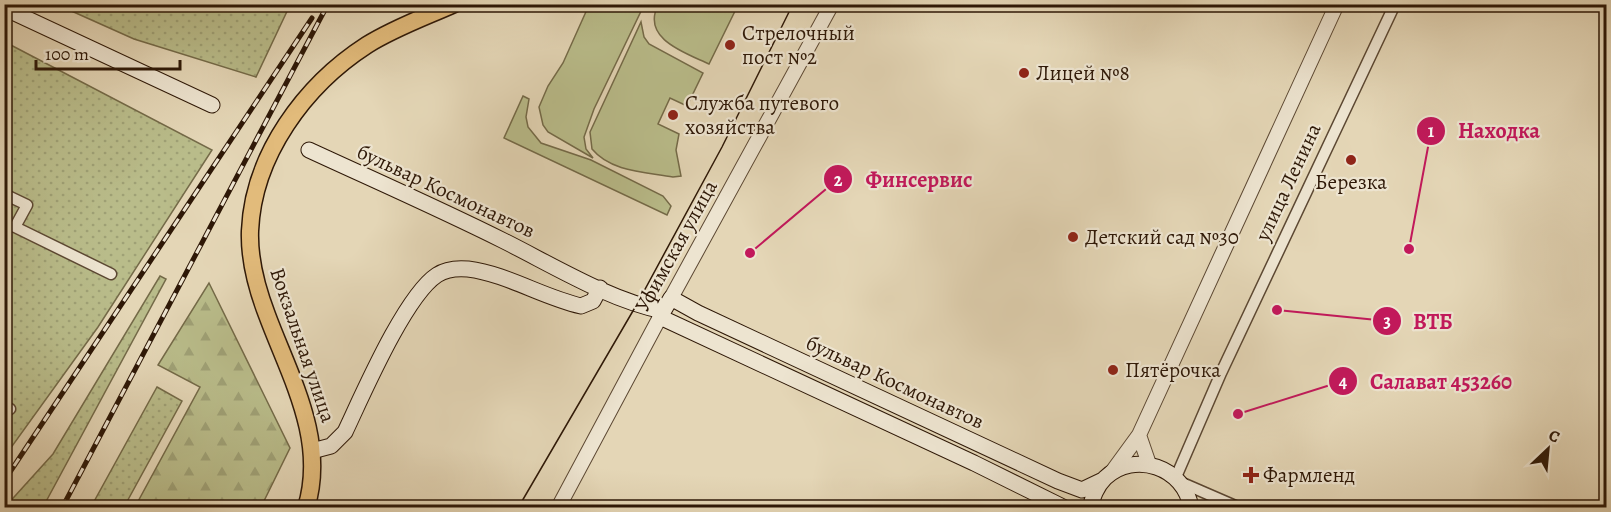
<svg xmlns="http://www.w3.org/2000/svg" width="1611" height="512" font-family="Alegreya,serif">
	<defs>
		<pattern id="forest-firs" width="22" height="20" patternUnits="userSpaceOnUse" patternTransform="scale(1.5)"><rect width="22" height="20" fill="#b9bc8a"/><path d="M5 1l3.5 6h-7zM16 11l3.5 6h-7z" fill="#9fa176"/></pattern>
		<pattern id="garden-dots" width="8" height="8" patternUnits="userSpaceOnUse" patternTransform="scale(1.5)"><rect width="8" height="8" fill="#b9bc8a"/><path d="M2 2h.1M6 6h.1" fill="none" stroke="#9fa176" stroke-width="1.8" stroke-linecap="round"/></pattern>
	</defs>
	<rect width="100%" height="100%" fill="#e4d6b6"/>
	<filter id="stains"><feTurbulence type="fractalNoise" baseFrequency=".00333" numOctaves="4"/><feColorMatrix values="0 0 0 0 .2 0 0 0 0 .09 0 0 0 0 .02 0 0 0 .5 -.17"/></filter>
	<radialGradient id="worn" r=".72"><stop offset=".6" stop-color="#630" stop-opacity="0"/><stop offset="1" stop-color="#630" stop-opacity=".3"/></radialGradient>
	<path fill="#b9bc8a" stroke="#746a48" stroke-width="1.5" d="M 589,5 L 644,5 L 594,109 L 584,137 L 586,149 L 593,158 L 548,132 L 543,125 L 539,107 L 548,86 L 563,63 Z
		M 658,5 L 658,4 L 738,5 L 709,64 C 686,53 641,39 658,5 Z
		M 641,22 L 644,37 L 649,44 L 703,73 L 687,106 L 670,98 L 658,124 L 679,134 L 676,150 L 681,176 L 673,177 C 646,172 611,172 592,149 L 590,132 Z
		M 523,96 L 529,99 L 526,117 L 528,127 L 541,143 L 591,160 L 663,196 L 671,206 L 667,215 L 504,138 Z"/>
	<path fill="url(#forest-firs)" stroke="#746a48" stroke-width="1.5" d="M 209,283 L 290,448 L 261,507 L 135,507 L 200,387 L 158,365 Z"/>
	<path fill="url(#garden-dots)" stroke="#746a48" stroke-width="1.5" d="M 58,5 L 290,5 L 256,77 L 134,39 Z
		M 5,42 L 212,150 L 98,327 L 5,456 Z
		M 160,276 L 166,279 L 43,507 L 5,507 L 53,454 Z
		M 157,387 L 182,401 L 124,507 L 91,507 Z"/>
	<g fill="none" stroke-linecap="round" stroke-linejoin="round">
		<defs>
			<path id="minor" d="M 4,194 L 27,205 L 15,227 L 111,274
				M 4,407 L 10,409
				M 1176,477 L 1221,373 L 1395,4
				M 1180,482 L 1240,508"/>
			<path id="tertiary" d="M 671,298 L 832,4
				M 1139,435 L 1149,464
				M 1112,472 L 1139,435 L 1337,4
				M 558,508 L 660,317"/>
			<path id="secondary" d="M 4,8 L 212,105
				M 309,150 C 374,180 440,209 504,241 C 554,266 609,300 663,311
				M 312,451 L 331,446 L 345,432 C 363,394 405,296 437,275 C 446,269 457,268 468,269 C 507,274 542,297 581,306 L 593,301 L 600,288
				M 1065,508 L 974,463 L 660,317 L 671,298 L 698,313 L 1058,481 L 1082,490 L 1103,480
				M 1090,508 C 1093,497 1096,487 1105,478 C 1134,450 1185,467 1191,508"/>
			<path id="primary" d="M 306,508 C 327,440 290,377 267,315 C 257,289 249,260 250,231 C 253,155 305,85 367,45 C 394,28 425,17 454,4"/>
		</defs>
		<use href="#minor" stroke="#5c4833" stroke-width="13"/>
		<use href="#tertiary" stroke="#5c4833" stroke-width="16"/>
		<use href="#secondary" stroke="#2e1807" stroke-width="17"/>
		<use href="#primary" stroke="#2e1807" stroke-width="19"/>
		<use href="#minor" stroke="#ede4d0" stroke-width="10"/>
		<use href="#tertiary" stroke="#ede4d0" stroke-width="14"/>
		<use href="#secondary" stroke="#ede4d0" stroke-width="15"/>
		<use href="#primary" stroke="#e2bb7b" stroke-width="16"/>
		<path stroke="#2e1807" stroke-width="1.5" d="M 518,508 L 637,304 L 722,147 L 793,4"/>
		<defs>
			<path id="rail" d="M 4,481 L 312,18
				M 62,508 L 328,4"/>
		</defs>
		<use href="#rail" stroke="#2e1807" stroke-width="5"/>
		<use href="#rail" stroke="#ede4d0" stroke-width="3" stroke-dasharray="9" stroke-linecap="butt"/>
	</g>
	<g fill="#8f2418" stroke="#ede4d0" stroke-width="2">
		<circle cx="730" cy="45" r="6"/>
		<circle cx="1024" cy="73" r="6"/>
		<circle cx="673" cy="115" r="6"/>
		<circle cx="1351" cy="160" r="6"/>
		<circle cx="1073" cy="237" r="6"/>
		<circle cx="1113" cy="370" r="6"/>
		<path d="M1248 466h6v6h6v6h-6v6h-6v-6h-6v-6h6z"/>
	</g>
	<g text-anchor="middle" stroke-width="4.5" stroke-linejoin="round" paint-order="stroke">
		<g font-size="21" fill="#2e1807" stroke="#ede4d0" text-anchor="start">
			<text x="742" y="40">Стрелочный<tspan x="742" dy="24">пост №2</tspan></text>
			<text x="1036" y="80">Лицей №8</text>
			<text x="685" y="110">Служба путевого<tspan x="685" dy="24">хозяйства</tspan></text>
			<text x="1351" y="189" text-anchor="middle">Березка</text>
			<text x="1085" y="244">Детский сад №30</text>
			<text x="1125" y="377">Пятёрочка</text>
			<text x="1263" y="482">Фармленд</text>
		</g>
		<g font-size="21" fill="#2e1807" stroke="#ede4d0">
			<text transform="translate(1288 182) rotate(-65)" y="7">улица Ленина</text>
			<text transform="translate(446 191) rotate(25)" y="7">бульвар Космонавтов</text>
			<text transform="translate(676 246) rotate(-61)" y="7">Уфимская улица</text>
			<text transform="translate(303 345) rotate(71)" y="7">Вокзальная улица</text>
			<text transform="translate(895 382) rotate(25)" y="7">бульвар Космонавтов</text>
		</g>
	</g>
	<path fill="none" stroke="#c2185b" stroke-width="2" d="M1409 249L1431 131M750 253L838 179M1277 310L1387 321M1238 414L1343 381"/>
	<g fill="#c2185b" stroke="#ede4d0" stroke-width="2">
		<circle cx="1409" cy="249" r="6"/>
		<circle cx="750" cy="253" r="6"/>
		<circle cx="1277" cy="310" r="6"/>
		<circle cx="1238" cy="414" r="6"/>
		<circle cx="1431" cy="131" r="15"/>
		<circle cx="838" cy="179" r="15"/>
		<circle cx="1387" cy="321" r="15"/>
		<circle cx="1343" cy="381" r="15"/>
	</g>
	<g font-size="18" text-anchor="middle" font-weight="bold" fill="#fff">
		<text x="1431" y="137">1</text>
		<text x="838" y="186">2</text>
		<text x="1387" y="327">3</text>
		<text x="1343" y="387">4</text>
	</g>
	<g font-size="22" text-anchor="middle" font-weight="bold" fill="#c2185b" stroke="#ede4d0" stroke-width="4.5" stroke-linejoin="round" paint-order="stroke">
		<text x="1499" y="138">Находка</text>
		<text x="919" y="187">Финсервис</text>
		<text x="1433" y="329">ВТБ</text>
		<text x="1441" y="389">Салават 453260</text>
	</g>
	<rect width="1611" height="512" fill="none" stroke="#e4d6b6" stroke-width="24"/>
	<rect x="6" y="6" width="1599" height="500" fill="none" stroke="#2e1807" stroke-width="3"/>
	<rect x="12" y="12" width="1587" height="488" fill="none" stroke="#2e1807" stroke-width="1.5"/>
	<g transform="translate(1548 449) rotate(26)" stroke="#ede4d0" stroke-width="4.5" paint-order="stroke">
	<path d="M0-4.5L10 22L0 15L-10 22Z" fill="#2e1807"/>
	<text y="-9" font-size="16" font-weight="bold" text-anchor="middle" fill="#2e1807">С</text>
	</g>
	<path d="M36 60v9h144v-9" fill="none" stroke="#2e1807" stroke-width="3"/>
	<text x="45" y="60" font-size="18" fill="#2e1807" stroke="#ede4d0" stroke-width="4.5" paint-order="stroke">100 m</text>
	<rect width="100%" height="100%" filter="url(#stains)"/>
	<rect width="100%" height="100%" fill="url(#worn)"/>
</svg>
